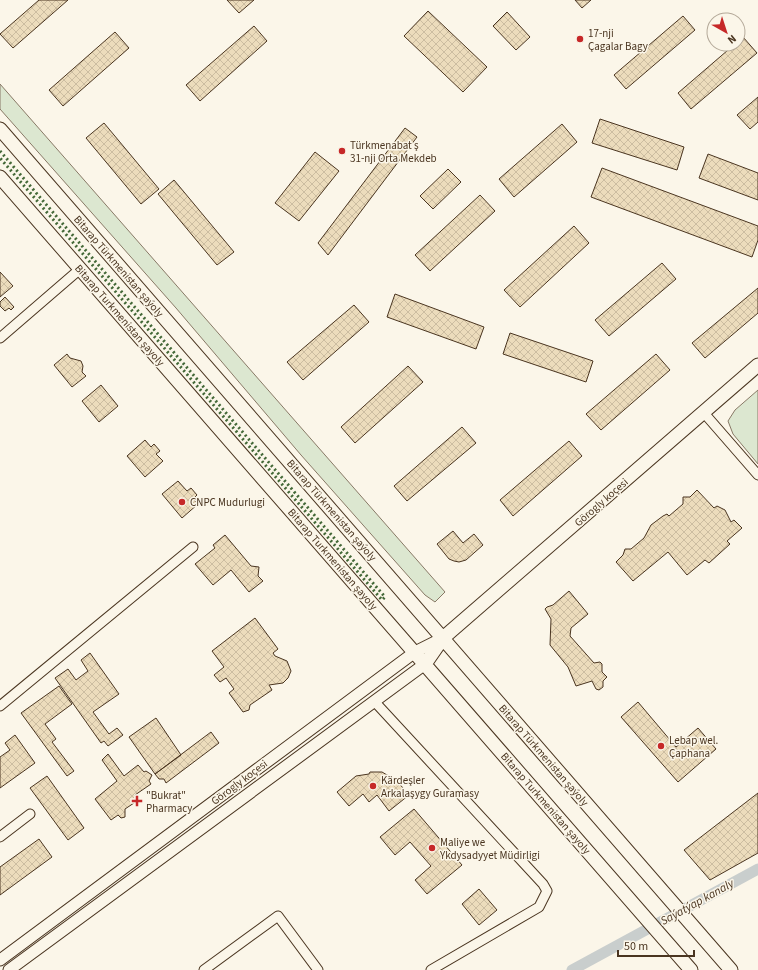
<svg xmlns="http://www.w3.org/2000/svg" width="758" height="970" font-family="'Source Sans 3',sans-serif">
	<defs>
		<pattern id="building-cross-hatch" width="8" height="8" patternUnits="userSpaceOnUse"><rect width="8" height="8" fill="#ecdcbc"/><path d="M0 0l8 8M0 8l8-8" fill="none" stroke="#ccbda1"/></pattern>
	</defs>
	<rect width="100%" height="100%" fill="#fbf6e9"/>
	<path fill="#dce7d0" stroke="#887966" d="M 0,84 L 445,592 L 435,602 L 425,595 L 301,455 L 176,308 L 0,109 Z
		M 758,390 L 758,464 L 733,434 L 728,421 L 735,410 Z"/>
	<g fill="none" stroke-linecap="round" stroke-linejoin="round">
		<path stroke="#c9cecd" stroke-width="11" d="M 572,970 L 758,869"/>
	</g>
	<path fill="url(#building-cross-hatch)" stroke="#4a3520" d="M 39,0 L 68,0 L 13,48 L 0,34 Z
		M 227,0 L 254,0 L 239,13 Z
		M 575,0 L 591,0 L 582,8 Z
		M 428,11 L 487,67 L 463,92 L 404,36 Z
		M 507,12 L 530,37 L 516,50 L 493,26 Z
		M 683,16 L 695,30 L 626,89 L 614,75 Z
		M 254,26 L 267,41 L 200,101 L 186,85 Z
		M 115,32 L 129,48 L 63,106 L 49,90 Z
		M 743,37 L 757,53 L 691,109 L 678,93 L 735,44 L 738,44 L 738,42 Z
		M 758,97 L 758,122 L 750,129 L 737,115 Z
		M 600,119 L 684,147 L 677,170 L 592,143 Z
		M 104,123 L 159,189 L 141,204 L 86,138 Z
		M 562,124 L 577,142 L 514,197 L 499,179 Z
		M 405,128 L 417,137 L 328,255 L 318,243 Z
		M 315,152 L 339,171 L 299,221 L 275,203 Z
		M 708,154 L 758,173 L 758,200 L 699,178 Z
		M 602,168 L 758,226 L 758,240 L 752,257 L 591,197 Z
		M 448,169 L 461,182 L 433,209 L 420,196 Z
		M 174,180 L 234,252 L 217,265 L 158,194 Z
		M 480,195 L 495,211 L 430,271 L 415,255 Z
		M 574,226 L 589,243 L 520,307 L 504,290 Z
		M 662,263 L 676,279 L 609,336 L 595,320 Z
		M 0,272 L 13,286 L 0,297 Z
		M 758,288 L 758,313 L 705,358 L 692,343 Z
		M 395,294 L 484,327 L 476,349 L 387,317 Z
		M 5,297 L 14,307 L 11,310 L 9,308 L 5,311 L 0,306 L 0,302 Z
		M 354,305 L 369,322 L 303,380 L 287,362 Z
		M 510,333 L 593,361 L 586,382 L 503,354 Z
		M 67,354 L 70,358 L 81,361 L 83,366 L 82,372 L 86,376 L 72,387 L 54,365 Z
		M 656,354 L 670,370 L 601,430 L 586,414 Z
		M 408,366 L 423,382 L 355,443 L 341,427 Z
		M 101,385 L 118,406 L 99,422 L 82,401 Z
		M 462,427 L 476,443 L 407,501 L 394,486 Z
		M 145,440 L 151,447 L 154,444 L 160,451 L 156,454 L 163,461 L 145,477 L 127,456 Z
		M 569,441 L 582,456 L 513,516 L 500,500 Z
		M 178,481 L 187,491 L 191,488 L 197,495 L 193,499 L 198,504 L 182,518 L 162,494 Z
		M 697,490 L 714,508 L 717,506 L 725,510 L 731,522 L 734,520 L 742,528 L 727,541 L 730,544 L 709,563 L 705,560 L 687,575 L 668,552 L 633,581 L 616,562 L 623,555 L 625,549 L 631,549 L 644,538 L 651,525 L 663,516 L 667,514 L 669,516 L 683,504 L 683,497 L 690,497 Z
		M 453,531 L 463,543 L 474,534 L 483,545 L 466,560 L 459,562 L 454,561 L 449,559 L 437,544 Z
		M 225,535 L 251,566 L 259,567 L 258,576 L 263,581 L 249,592 L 231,570 L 213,585 L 195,564 L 215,548 L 213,545 Z
		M 569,591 L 588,614 L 571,628 L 570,636 L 594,663 L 600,662 L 602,664 L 602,672 L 607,677 L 603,681 L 603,687 L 599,690 L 596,689 L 592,681 L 576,686 L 568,667 L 550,645 L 551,619 L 545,609 L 547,607 L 553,605 Z
		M 255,618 L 278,649 L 273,653 L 275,656 L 287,661 L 291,671 L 288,678 L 283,683 L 269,685 L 272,690 L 250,705 L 249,710 L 243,712 L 229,693 L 234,689 L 226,678 L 220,682 L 214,675 L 224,667 L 212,651 Z
		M 90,653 L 119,694 L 93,712 L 109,734 L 117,728 L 123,735 L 108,746 L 104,741 L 101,743 L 55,678 L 68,669 L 76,680 L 88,671 L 81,660 Z
		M 59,686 L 72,704 L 45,724 L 56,739 L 52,742 L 74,771 L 67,776 L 21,713 Z
		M 638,702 L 676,747 L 698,728 L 716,749 L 678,782 L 621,717 Z
		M 156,718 L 181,755 L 155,774 L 129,737 Z
		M 211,732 L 219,743 L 166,783 L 164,779 L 159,779 L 155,774 Z
		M 15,735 L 35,763 L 0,788 L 0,757 L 10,750 L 5,743 Z
		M 108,754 L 124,776 L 138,765 L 144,772 L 146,771 L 152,775 L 149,781 L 151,784 L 135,795 L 137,801 L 125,809 L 125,817 L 121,818 L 118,815 L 111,820 L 95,799 L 117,781 L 102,760 Z
		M 370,772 L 382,772 L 397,781 L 409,795 L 389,811 L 377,795 L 369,802 L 363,794 L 349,806 L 337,792 L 356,776 L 369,774 Z
		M 47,776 L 84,828 L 68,840 L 30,788 Z
		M 758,793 L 758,853 L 710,880 L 684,850 Z
		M 414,809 L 462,865 L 427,894 L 415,880 L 431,866 L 410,842 L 395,855 L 380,837 Z
		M 39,839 L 52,857 L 0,895 L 0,867 Z
		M 479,889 L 497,910 L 479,925 L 462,904 Z"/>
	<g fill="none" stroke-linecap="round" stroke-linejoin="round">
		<defs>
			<path id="minor" d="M 0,338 L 80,269
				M 704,413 L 758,475
				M 374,701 L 543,884 L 547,891 L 539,907 L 431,970
				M 0,706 L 193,547
				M 0,837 L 30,814
				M 204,970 L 278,916 L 318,970"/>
			<path id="tertiary" d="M 0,960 L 415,652 L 443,638
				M 9,970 L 425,664"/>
			<path id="secondary" d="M 0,129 L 731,970
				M 0,177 L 691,970
				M 425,664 L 443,638 L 758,365"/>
		</defs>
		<use href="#minor" stroke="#4a3520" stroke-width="11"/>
		<use href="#tertiary" stroke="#4a3520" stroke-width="13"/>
		<use href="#secondary" stroke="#4a3520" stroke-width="15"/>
		<use href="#minor" stroke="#fbf6e9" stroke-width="9"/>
		<use href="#tertiary" stroke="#fbf6e9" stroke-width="11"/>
		<use href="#secondary" stroke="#fbf6e9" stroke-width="13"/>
		<path stroke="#436837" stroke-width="3" stroke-dasharray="2 3" stroke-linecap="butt" d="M 0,151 L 385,597 L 382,600 L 0,158"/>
	</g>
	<g fill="#c62828" stroke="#fbf6e9" stroke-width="1.5">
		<circle cx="580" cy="39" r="4"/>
		<circle cx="342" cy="151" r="4"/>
		<circle cx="182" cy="502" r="4"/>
		<circle cx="661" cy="746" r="4"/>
		<circle cx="373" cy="786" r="4"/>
		<path d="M135 795h4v4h4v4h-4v4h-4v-4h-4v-4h4z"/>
		<circle cx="432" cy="848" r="4"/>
	</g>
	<g text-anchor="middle" stroke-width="3" stroke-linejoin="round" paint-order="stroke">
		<g font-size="11" fill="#4a3520" stroke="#fbf6e9" text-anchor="start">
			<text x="588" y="37">17-nji<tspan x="588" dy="13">Çagalar Bagy</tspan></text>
			<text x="350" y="149">Türkmenabat ş<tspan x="350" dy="13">31-nji Orta Mekdeb</tspan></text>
			<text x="190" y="506">CNPC Mudurlugi</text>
			<text x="669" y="744">Lebap wel.<tspan x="669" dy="13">Çaphana</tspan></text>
			<text x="381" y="784">Kärdeşler<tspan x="381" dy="13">Arkalaşygy Guramasy</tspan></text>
			<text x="146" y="799">"Bukrat"<tspan x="146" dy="13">Pharmacy</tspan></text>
			<text x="440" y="846">Maliye we<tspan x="440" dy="13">Ykdysadyyet Müdirligi</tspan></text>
		</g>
		<g font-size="11" fill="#4a3520" stroke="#fbf6e9">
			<text transform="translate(119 266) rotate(49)" y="4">Bitarap Türkmenistan şaýoly</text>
			<text transform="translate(120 315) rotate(49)" y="4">Bitarap Turkmenistan şayoly</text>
			<text transform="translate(601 502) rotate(-41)" y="4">Görogly koçesi</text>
			<text transform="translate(332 510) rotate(49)" y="4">Bitarap Türkmenistan şaýoly</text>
			<text transform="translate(333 559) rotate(49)" y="4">Bitarap Turkmenistan şayoly</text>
			<text transform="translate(544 755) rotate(49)" y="4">Bitarap Türkmenistan şaýoly</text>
			<text transform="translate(239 782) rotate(-37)" y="4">Görogly koçesi</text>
			<text transform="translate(546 803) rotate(49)" y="4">Bitarap Turkmenistan şayoly</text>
		</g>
		<g font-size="12" font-style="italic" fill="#4a3520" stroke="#fbf6e9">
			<text transform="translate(697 902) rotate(-29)" y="4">Saýatýap kanaly</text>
		</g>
	</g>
	<g transform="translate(726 32) rotate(141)"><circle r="19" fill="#fbf6e9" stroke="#b4a999"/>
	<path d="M0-3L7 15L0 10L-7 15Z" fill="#c62828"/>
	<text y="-6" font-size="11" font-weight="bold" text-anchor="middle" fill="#4a3520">N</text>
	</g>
	<path d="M618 950v6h76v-6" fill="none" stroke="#4a3520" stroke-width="2"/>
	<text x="624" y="950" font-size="12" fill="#4a3520" stroke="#fbf6e9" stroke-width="3" paint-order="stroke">50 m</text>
</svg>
